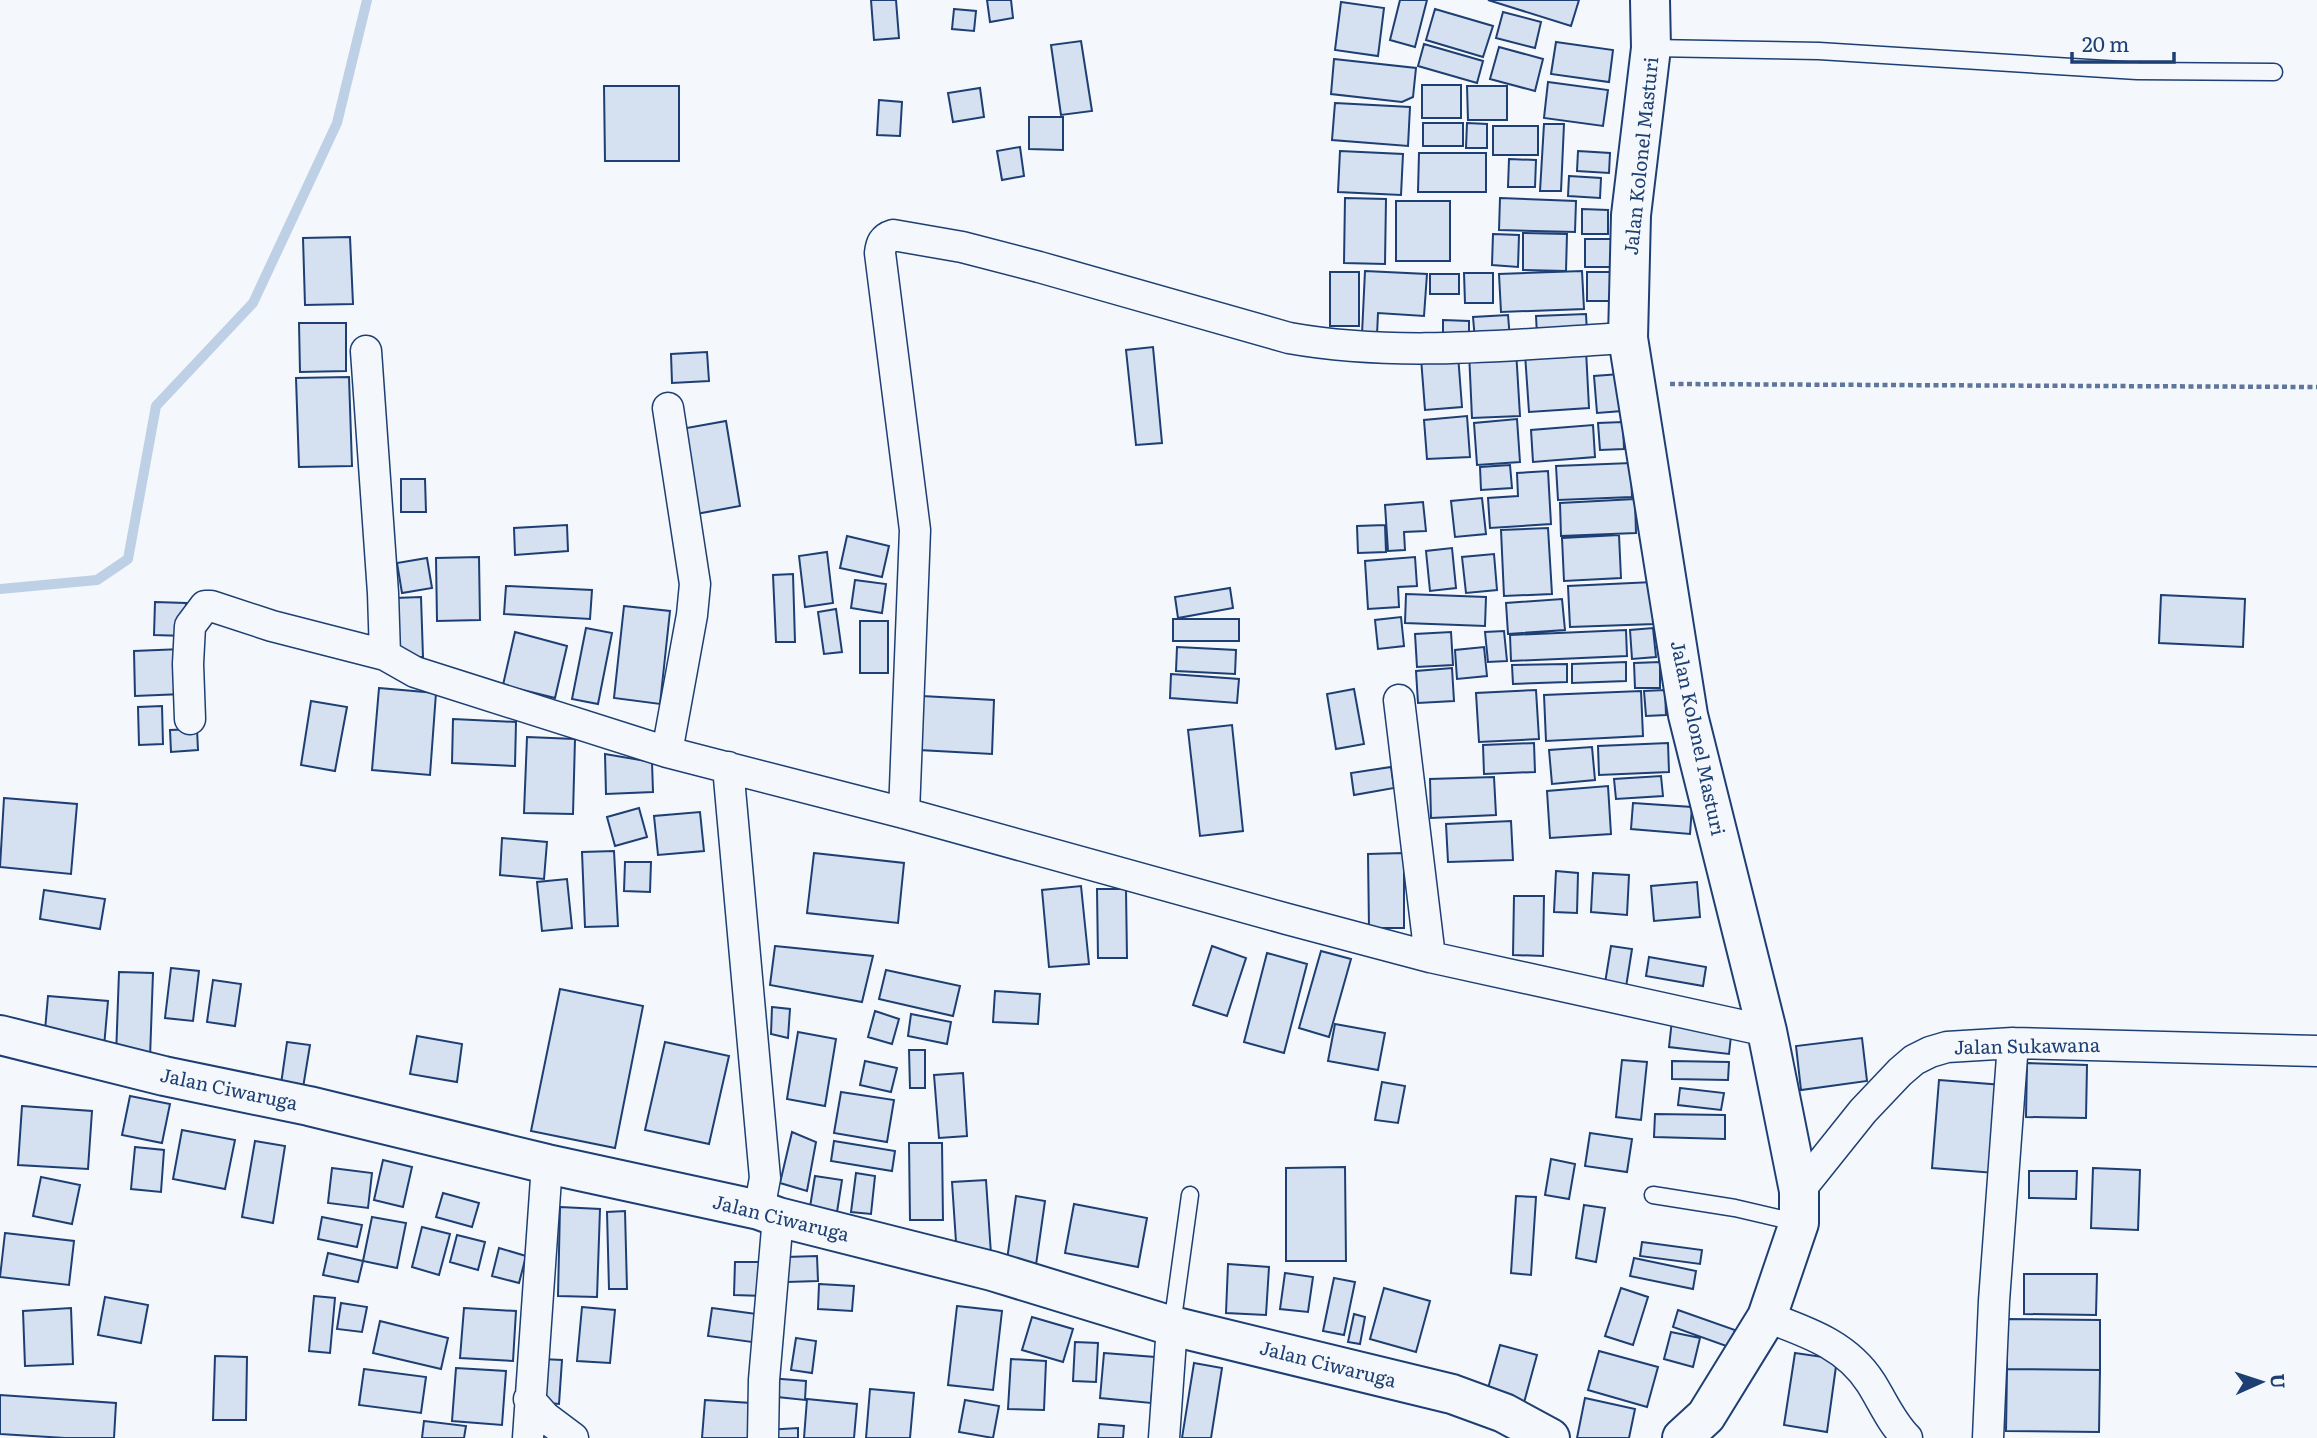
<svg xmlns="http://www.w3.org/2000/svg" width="2317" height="1438" font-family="Literata,serif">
	<rect width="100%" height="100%" fill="#f4f7fb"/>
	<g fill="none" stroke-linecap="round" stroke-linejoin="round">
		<path stroke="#bed0e5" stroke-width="10" d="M 0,589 L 97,580 L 128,559 L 156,406 L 253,303 L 337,123 L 367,0"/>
	</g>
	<path fill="#d5e0f0" stroke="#1d3f73" stroke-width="2" d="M 871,0 L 896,0 L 899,38 L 874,40 Z
		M 987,0 L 1011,0 L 1013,18 L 990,22 Z
		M 1400,0 L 1427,0 L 1415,47 L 1390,40 Z
		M 1488,0 L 1579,0 L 1571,26 Z
		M 1341,2 L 1384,8 L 1378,56 L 1335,50 Z
		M 954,9 L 976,11 L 974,31 L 952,29 Z
		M 1435,9 L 1493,26 L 1483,57 L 1426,40 Z
		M 1503,12 L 1541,22 L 1535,48 L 1496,38 Z
		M 1081,41 L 1092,111 L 1061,115 L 1051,45 Z
		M 1556,42 L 1613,50 L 1609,82 L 1551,74 Z
		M 1424,44 L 1483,61 L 1477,83 L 1418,66 Z
		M 1499,47 L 1543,59 L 1535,91 L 1490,79 Z
		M 1334,59 L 1416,68 L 1413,97 L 1402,102 L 1331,94 Z
		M 1548,82 L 1608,90 L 1603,126 L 1544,118 Z
		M 1422,85 L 1461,85 L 1461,118 L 1422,118 Z
		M 604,86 L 679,86 L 679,161 L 605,161 Z
		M 1467,86 L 1507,86 L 1507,120 L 1468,120 Z
		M 980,88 L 984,117 L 953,122 L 948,93 Z
		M 879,100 L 902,102 L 900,136 L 877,135 Z
		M 1335,103 L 1410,107 L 1408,146 L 1332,140 Z
		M 1029,117 L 1063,117 L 1063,150 L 1029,149 Z
		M 1423,123 L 1463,123 L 1463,146 L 1423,146 Z
		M 1467,123 L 1487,124 L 1487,148 L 1466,148 Z
		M 1544,124 L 1564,124 L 1561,191 L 1540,191 Z
		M 1493,126 L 1538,126 L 1538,155 L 1493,155 Z
		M 1020,147 L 1024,176 L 1002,180 L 997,151 Z
		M 1340,151 L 1403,154 L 1401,195 L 1338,192 Z
		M 1578,151 L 1610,153 L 1609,173 L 1577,171 Z
		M 1419,153 L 1486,153 L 1486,192 L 1418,192 Z
		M 1509,159 L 1536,160 L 1535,187 L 1508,187 Z
		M 1569,176 L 1601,178 L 1600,198 L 1568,196 Z
		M 1345,198 L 1386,199 L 1385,264 L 1344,263 Z
		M 1500,198 L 1576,201 L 1575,232 L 1499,230 Z
		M 1396,201 L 1450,201 L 1450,261 L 1396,261 Z
		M 1582,209 L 1608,210 L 1608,234 L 1582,234 Z
		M 1523,233 L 1567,234 L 1566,271 L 1523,270 Z
		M 1493,234 L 1519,235 L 1518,267 L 1492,265 Z
		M 350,237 L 353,304 L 305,305 L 303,238 Z
		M 1585,239 L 1612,239 L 1612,267 L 1585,267 Z
		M 1365,271 L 1427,274 L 1424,316 L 1378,313 L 1377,335 L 1362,334 Z
		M 1582,271 L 1584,309 L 1501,312 L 1499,274 Z
		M 1330,272 L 1359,272 L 1359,326 L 1330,326 Z
		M 1587,272 L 1614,272 L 1614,301 L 1587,301 Z
		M 1464,273 L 1493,273 L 1493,303 L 1465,303 Z
		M 1430,274 L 1459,274 L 1459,294 L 1430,294 Z
		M 1586,314 L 1587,333 L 1537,335 L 1536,316 Z
		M 1508,315 L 1510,339 L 1475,340 L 1473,317 Z
		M 1443,320 L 1469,321 L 1469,338 L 1443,338 Z
		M 299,323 L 346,323 L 346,371 L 300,372 Z
		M 1153,347 L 1162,443 L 1136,445 L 1126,350 Z
		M 1516,350 L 1520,416 L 1472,418 L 1469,352 Z
		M 1586,350 L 1589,408 L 1529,412 L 1525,354 Z
		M 707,352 L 709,381 L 672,383 L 671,354 Z
		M 1458,355 L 1462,407 L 1425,410 L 1421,358 Z
		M 1620,374 L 1622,411 L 1597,413 L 1594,376 Z
		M 349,377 L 352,466 L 299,467 L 296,378 Z
		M 1467,416 L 1470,457 L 1427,459 L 1424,420 Z
		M 1517,419 L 1520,462 L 1477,465 L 1474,423 Z
		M 726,421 L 740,506 L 696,514 L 681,429 Z
		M 1623,422 L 1624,449 L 1600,450 L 1598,423 Z
		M 1593,425 L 1595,457 L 1533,462 L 1531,430 Z
		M 1631,463 L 1632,497 L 1558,500 L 1556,466 Z
		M 1510,465 L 1512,488 L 1481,490 L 1480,467 Z
		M 1548,471 L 1551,524 L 1490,528 L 1488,498 L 1518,496 L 1517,473 Z
		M 401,479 L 425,479 L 426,512 L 401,512 Z
		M 1482,498 L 1486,534 L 1455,537 L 1451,501 Z
		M 1635,499 L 1636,533 L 1561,536 L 1560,503 Z
		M 1423,502 L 1426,531 L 1404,532 L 1405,550 L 1388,551 L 1385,505 Z
		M 567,525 L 568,551 L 515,555 L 514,528 Z
		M 1385,525 L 1386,552 L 1358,553 L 1357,526 Z
		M 1548,528 L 1552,594 L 1504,596 L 1501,530 Z
		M 1619,535 L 1621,578 L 1564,581 L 1562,538 Z
		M 847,536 L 889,546 L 882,577 L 840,568 Z
		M 1452,548 L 1456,588 L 1430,591 L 1426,551 Z
		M 827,552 L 833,603 L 805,607 L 799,556 Z
		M 1494,554 L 1497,590 L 1466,593 L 1462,557 Z
		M 479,557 L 480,620 L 437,621 L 436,558 Z
		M 1415,557 L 1417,586 L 1398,587 L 1399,607 L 1368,609 L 1365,561 Z
		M 427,558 L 432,588 L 402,593 L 397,563 Z
		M 793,574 L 795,642 L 776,642 L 773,575 Z
		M 855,580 L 886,584 L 882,613 L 851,608 Z
		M 1653,582 L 1655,624 L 1570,627 L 1568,586 Z
		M 506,586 L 592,590 L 590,619 L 504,614 Z
		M 1230,588 L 1233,608 L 1178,618 L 1175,597 Z
		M 1406,594 L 1486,597 L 1485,626 L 1405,623 Z
		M 2161,595 L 2245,599 L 2243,647 L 2159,643 Z
		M 421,597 L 423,657 L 396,657 L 395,598 Z
		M 1562,599 L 1565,630 L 1508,634 L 1506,603 Z
		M 155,602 L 186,603 L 185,636 L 154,635 Z
		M 624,606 L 670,611 L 660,704 L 614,698 Z
		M 836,609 L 842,652 L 824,654 L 818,612 Z
		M 1401,617 L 1404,646 L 1378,649 L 1375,620 Z
		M 1173,619 L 1239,619 L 1239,641 L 1173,641 Z
		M 860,621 L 888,621 L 888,673 L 860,673 Z
		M 586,628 L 612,633 L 598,704 L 572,699 Z
		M 1653,628 L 1656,657 L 1632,659 L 1630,630 Z
		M 1626,630 L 1627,656 L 1511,661 L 1510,635 Z
		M 1504,631 L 1507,661 L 1488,662 L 1485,632 Z
		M 515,632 L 567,646 L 555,698 L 503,685 Z
		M 1451,632 L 1453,665 L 1417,667 L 1415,634 Z
		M 1177,647 L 1236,650 L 1235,674 L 1176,671 Z
		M 1484,647 L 1487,676 L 1457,679 L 1455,650 Z
		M 182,649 L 183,694 L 135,696 L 134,651 Z
		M 1626,662 L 1626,681 L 1572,683 L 1572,664 Z
		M 1660,662 L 1660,688 L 1635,688 L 1634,663 Z
		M 1567,664 L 1567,682 L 1513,684 L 1512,665 Z
		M 1452,668 L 1454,701 L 1418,703 L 1416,671 Z
		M 1171,674 L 1239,679 L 1237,703 L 1170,698 Z
		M 379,688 L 436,693 L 430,775 L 372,770 Z
		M 1354,689 L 1364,744 L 1336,749 L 1327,694 Z
		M 1536,690 L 1539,739 L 1479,742 L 1476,693 Z
		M 1665,690 L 1666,715 L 1646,716 L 1644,691 Z
		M 1641,691 L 1643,736 L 1546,741 L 1544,695 Z
		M 922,696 L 994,700 L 992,754 L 919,750 Z
		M 311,701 L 347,707 L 335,771 L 301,765 Z
		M 162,706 L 163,744 L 139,745 L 138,707 Z
		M 453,719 L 516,722 L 515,766 L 452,763 Z
		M 1232,725 L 1243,831 L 1200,836 L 1188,730 Z
		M 197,729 L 198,750 L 171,752 L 170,730 Z
		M 527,737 L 575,739 L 573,814 L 524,813 Z
		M 1534,743 L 1535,772 L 1484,774 L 1483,745 Z
		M 1668,743 L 1669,772 L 1599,775 L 1598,746 Z
		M 1592,747 L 1595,780 L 1552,784 L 1549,750 Z
		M 605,754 L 652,762 L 653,792 L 606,794 Z
		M 1391,767 L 1394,788 L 1354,795 L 1351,773 Z
		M 1661,776 L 1663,796 L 1616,799 L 1614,779 Z
		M 1494,777 L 1496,815 L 1431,818 L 1430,779 Z
		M 1608,786 L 1611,834 L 1550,838 L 1547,791 Z
		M 4,798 L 77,804 L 71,874 L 0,867 Z
		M 1633,803 L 1692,807 L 1690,834 L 1631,829 Z
		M 639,808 L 647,837 L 615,846 L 607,817 Z
		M 700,812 L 704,851 L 658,855 L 654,816 Z
		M 1511,821 L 1513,860 L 1448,862 L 1446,824 Z
		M 502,838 L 547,842 L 544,879 L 500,875 Z
		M 614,851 L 618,926 L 585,927 L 582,852 Z
		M 814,853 L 904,863 L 898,923 L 807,913 Z
		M 1404,853 L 1404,928 L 1369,928 L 1368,854 Z
		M 625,862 L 651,862 L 650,892 L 624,891 Z
		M 1556,871 L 1578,873 L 1577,913 L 1554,912 Z
		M 1593,873 L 1629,875 L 1627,915 L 1591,912 Z
		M 567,879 L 572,928 L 542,931 L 537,882 Z
		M 1697,882 L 1700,917 L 1654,921 L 1651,886 Z
		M 1081,886 L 1089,964 L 1049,967 L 1042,890 Z
		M 1097,889 L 1126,889 L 1127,958 L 1098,958 Z
		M 44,890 L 105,899 L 100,929 L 40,919 Z
		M 1514,896 L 1544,896 L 1543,956 L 1513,955 Z
		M 775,946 L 873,956 L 862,1002 L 770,985 Z
		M 1212,946 L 1246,958 L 1227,1016 L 1193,1005 Z
		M 1611,946 L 1632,949 L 1626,987 L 1605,983 Z
		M 1321,951 L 1351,959 L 1329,1037 L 1299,1028 Z
		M 1267,953 L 1307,964 L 1284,1053 L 1244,1042 Z
		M 1649,957 L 1706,967 L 1703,986 L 1646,976 Z
		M 171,968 L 199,971 L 193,1021 L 165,1018 Z
		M 886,970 L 960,986 L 953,1016 L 879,999 Z
		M 119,972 L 153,973 L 150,1058 L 116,1056 Z
		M 213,980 L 241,984 L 235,1026 L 207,1022 Z
		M 560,989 L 643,1006 L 615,1148 L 531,1131 Z
		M 995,991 L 1040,994 L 1038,1024 L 993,1022 Z
		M 48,996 L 108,1001 L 104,1047 L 44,1042 Z
		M 772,1007 L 790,1009 L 788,1038 L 771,1034 Z
		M 875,1011 L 899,1019 L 892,1044 L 868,1037 Z
		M 911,1014 L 951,1022 L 947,1044 L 908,1036 Z
		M 1672,1020 L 1732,1027 L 1729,1054 L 1669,1047 Z
		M 1335,1024 L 1385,1033 L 1378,1070 L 1328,1061 Z
		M 798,1032 L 836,1039 L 825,1106 L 787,1099 Z
		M 417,1036 L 462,1044 L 457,1082 L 410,1074 Z
		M 1862,1038 L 1867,1081 L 1801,1090 L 1796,1046 Z
		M 287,1042 L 310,1045 L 302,1094 L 280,1091 Z
		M 665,1042 L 729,1056 L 709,1144 L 645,1130 Z
		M 909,1050 L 925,1050 L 925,1088 L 910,1088 Z
		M 1622,1060 L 1647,1062 L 1641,1120 L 1616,1117 Z
		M 865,1061 L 897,1068 L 891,1092 L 860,1085 Z
		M 1672,1061 L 1729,1062 L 1728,1080 L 1672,1079 Z
		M 2027,1063 L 2087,1065 L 2086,1118 L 2026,1117 Z
		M 963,1073 L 967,1136 L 939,1138 L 934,1075 Z
		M 1939,1080 L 2003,1085 L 1995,1173 L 1932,1168 Z
		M 1382,1082 L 1405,1086 L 1398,1123 L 1375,1120 Z
		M 1680,1088 L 1724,1093 L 1721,1110 L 1678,1105 Z
		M 841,1092 L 894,1100 L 887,1142 L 834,1133 Z
		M 130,1096 L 170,1104 L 162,1143 L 122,1135 Z
		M 22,1106 L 92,1111 L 88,1169 L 18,1165 Z
		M 1655,1114 L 1725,1115 L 1725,1139 L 1654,1137 Z
		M 182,1130 L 235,1140 L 225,1189 L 173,1179 Z
		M 792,1132 L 816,1142 L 807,1191 L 780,1183 Z
		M 1590,1133 L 1632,1139 L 1627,1172 L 1585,1166 Z
		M 255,1141 L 285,1146 L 273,1223 L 242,1217 Z
		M 834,1141 L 895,1151 L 892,1171 L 831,1161 Z
		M 909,1143 L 942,1143 L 943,1220 L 910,1220 Z
		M 135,1147 L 164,1150 L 161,1192 L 131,1189 Z
		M 1551,1159 L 1575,1164 L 1569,1199 L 1545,1195 Z
		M 383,1160 L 412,1167 L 403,1207 L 374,1200 Z
		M 1345,1167 L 1346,1261 L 1286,1261 L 1286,1168 Z
		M 332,1168 L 372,1173 L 368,1208 L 328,1203 Z
		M 2093,1168 L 2140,1170 L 2138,1230 L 2091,1228 Z
		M 2029,1171 L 2077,1171 L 2076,1199 L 2029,1198 Z
		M 856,1173 L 875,1176 L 871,1214 L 851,1212 Z
		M 815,1176 L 842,1180 L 837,1212 L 810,1207 Z
		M 41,1177 L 80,1185 L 72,1224 L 33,1216 Z
		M 986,1180 L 991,1254 L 957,1257 L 952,1182 Z
		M 443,1193 L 479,1203 L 472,1227 L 436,1217 Z
		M 1016,1196 L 1045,1201 L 1035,1272 L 1006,1267 Z
		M 1516,1196 L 1536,1197 L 1531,1275 L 1511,1273 Z
		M 1074,1204 L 1147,1218 L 1138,1267 L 1065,1253 Z
		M 1584,1205 L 1605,1208 L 1596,1262 L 1576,1258 Z
		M 560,1207 L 600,1209 L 597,1297 L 558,1296 Z
		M 625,1211 L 627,1289 L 609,1289 L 607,1212 Z
		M 322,1217 L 362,1225 L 357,1247 L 318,1239 Z
		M 372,1217 L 406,1223 L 397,1268 L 363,1261 Z
		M 422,1227 L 450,1234 L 439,1275 L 412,1267 Z
		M 5,1233 L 74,1241 L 69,1285 L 0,1277 Z
		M 457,1235 L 485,1242 L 478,1270 L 450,1262 Z
		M 1642,1242 L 1702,1250 L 1700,1264 L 1640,1256 Z
		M 499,1248 L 526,1256 L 519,1283 L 492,1276 Z
		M 328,1253 L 363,1261 L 358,1282 L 323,1275 Z
		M 817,1256 L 818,1281 L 787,1282 L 786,1257 Z
		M 1634,1258 L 1696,1271 L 1693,1289 L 1630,1276 Z
		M 735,1262 L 765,1262 L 765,1296 L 734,1295 Z
		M 1228,1264 L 1269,1267 L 1266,1315 L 1226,1313 Z
		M 1285,1273 L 1313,1277 L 1308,1312 L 1280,1309 Z
		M 2024,1274 L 2097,1274 L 2096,1315 L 2024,1314 Z
		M 1334,1278 L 1355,1282 L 1344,1335 L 1323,1331 Z
		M 819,1284 L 854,1286 L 852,1311 L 818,1309 Z
		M 1384,1288 L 1430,1301 L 1416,1352 L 1370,1339 Z
		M 1621,1288 L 1648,1297 L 1633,1345 L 1605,1336 Z
		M 314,1296 L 335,1298 L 330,1353 L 309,1351 Z
		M 105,1297 L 148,1305 L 141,1343 L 98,1335 Z
		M 341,1303 L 367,1307 L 362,1332 L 337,1329 Z
		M 957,1306 L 1002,1311 L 993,1390 L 948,1385 Z
		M 582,1307 L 615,1310 L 610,1363 L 577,1361 Z
		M 71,1308 L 73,1364 L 25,1366 L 23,1311 Z
		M 464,1308 L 516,1311 L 513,1361 L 460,1358 Z
		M 712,1308 L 764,1315 L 759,1343 L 708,1336 Z
		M 1678,1310 L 1735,1330 L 1729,1347 L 1673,1327 Z
		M 1354,1314 L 1365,1317 L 1360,1344 L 1348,1342 Z
		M 1032,1317 L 1073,1329 L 1063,1362 L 1022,1350 Z
		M 2007,1319 L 2100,1320 L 2100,1370 L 2007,1369 Z
		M 380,1321 L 448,1338 L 441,1369 L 373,1353 Z
		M 1671,1332 L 1700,1338 L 1693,1367 L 1664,1359 Z
		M 796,1338 L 816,1341 L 812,1373 L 791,1370 Z
		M 1075,1342 L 1098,1343 L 1096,1382 L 1073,1381 Z
		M 1500,1345 L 1537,1355 L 1522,1410 L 1485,1399 Z
		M 1599,1351 L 1658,1367 L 1647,1407 L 1588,1390 Z
		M 1104,1353 L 1155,1357 L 1151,1403 L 1100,1398 Z
		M 1795,1353 L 1837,1359 L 1827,1432 L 1784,1425 Z
		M 215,1356 L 247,1357 L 246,1420 L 213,1420 Z
		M 542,1359 L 562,1360 L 559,1404 L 539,1402 Z
		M 1011,1359 L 1046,1361 L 1044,1410 L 1008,1409 Z
		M 1194,1363 L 1222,1368 L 1211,1438 L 1182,1438 Z
		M 456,1368 L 506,1371 L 502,1425 L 452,1421 Z
		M 364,1369 L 426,1377 L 421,1413 L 359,1405 Z
		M 2007,1369 L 2100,1370 L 2099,1432 L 2006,1431 Z
		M 769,1378 L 806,1381 L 805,1400 L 768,1396 Z
		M 870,1389 L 914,1393 L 910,1438 L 866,1438 Z
		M 0,1395 L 116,1403 L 114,1438 L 65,1438 L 0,1434 Z
		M 1585,1398 L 1635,1409 L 1629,1438 L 1577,1438 Z
		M 807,1399 L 857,1404 L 854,1438 L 804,1438 Z
		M 705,1400 L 751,1403 L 749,1438 L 702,1438 Z
		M 965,1400 L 999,1406 L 993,1438 L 959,1432 Z
		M 424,1421 L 466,1426 L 464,1438 L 422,1438 Z
		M 1099,1424 L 1124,1426 L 1123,1438 L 1098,1438 Z
		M 798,1428 L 798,1438 L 766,1438 L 766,1430 Z"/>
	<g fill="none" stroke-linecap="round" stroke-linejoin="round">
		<defs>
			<path id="lane" d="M 1651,48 L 1819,51 L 2137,71 L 2274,72
				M 1653,1195 L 1735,1208 L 1799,1223
				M 1172,1326 L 1190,1195"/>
			<path id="street" d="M 366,351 L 383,593 L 385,655 L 415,672 L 667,752 L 904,813 L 1287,919 L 1430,957 L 1767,1031
				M 1399,700 L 1430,957
				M 190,719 L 188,664 L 190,626 L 205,606 L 211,606 L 272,626 L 385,655
				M 667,752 L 692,615 L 695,584 L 668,408
				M 728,767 L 765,1178 L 759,1210
				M 904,813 L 915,530 L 880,253 C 881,244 883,238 893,235 L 962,247 L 1039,267 L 1289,338 C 1401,358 1515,344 1628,338
				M 1799,1191 L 1863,1111 L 1900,1072 L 1914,1060 L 1930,1052 L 1947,1047 L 2013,1043 L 2317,1051
				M 1767,1317 C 1807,1332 1847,1345 1871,1383 C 1883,1402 1891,1422 1907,1438
				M 529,1399 L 545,1417 L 573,1438
				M 528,1438 L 547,1164
				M 763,1438 L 764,1380 L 778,1217
				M 1164,1438 L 1172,1326
				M 1988,1438 L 1994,1301 L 2013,1043"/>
			<path id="secondary" d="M 0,1035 L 164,1076 L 309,1106 L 547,1164 L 759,1210 L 778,1217 L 992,1271 L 1172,1326 L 1452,1394 L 1504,1413 L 1550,1438"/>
			<path id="primary" d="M 1650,0 L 1651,48 L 1631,215 L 1628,338 L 1688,715 L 1767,1031 L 1799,1191 L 1799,1223 L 1767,1317 L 1706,1416 L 1682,1438"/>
		</defs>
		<use href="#lane" stroke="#1d3f73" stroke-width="19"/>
		<use href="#street" stroke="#1d3f73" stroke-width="33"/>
		<use href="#secondary" stroke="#1d3f73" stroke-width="42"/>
		<use href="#primary" stroke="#1d3f73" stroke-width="42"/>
		<path stroke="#5e769c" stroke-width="4.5" stroke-dasharray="5 3.5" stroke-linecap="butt" d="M 1670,384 L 2317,387"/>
		<use href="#lane" stroke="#f4f7fb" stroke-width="16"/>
		<use href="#street" stroke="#f4f7fb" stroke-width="30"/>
		<use href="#secondary" stroke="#f4f7fb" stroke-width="38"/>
		<use href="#primary" stroke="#f4f7fb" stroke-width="38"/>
	</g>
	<g text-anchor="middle" stroke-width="5" stroke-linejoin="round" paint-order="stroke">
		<g font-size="19" fill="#1d3f73" stroke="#f4f7fb">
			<text transform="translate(1641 156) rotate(-84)" y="7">Jalan Kolonel Masturi</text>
			<text transform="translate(1698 738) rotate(78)" y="7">Jalan Kolonel Masturi</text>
			<text transform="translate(2027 1046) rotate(-1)" y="7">Jalan Sukawana</text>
			<text transform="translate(229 1089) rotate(12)" y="7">Jalan Ciwaruga</text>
			<text transform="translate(781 1218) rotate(14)" y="7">Jalan Ciwaruga</text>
			<text transform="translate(1328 1364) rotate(14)" y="7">Jalan Ciwaruga</text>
		</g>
	</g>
	<g transform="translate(2261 1382) rotate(87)" stroke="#f4f7fb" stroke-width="5" paint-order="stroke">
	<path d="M0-5L12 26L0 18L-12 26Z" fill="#1d3f73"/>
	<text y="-10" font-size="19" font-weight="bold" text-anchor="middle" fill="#1d3f73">U</text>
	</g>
	<path d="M2072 52v10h102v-10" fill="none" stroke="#1d3f73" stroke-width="3.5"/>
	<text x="2082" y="52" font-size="21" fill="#1d3f73" stroke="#f4f7fb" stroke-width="5" paint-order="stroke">20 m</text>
</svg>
